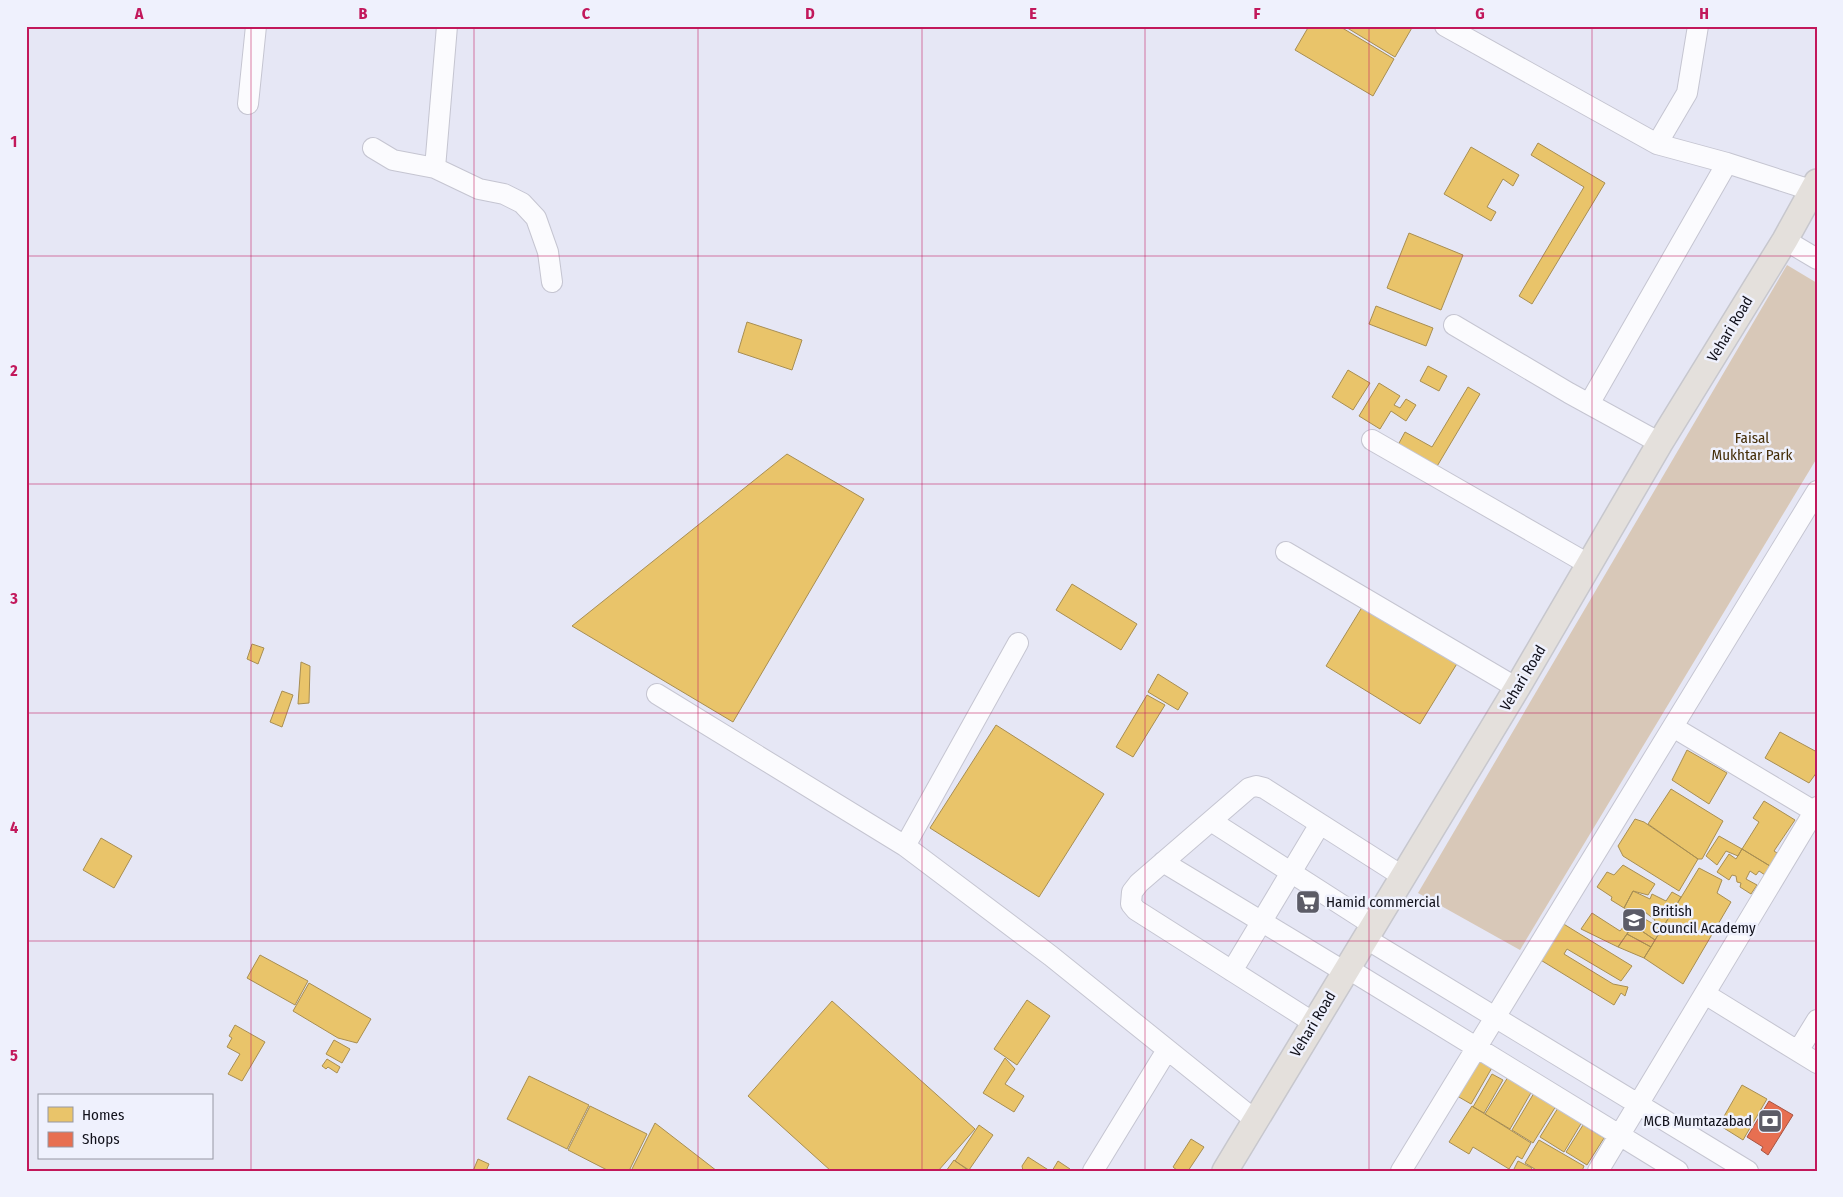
<svg xmlns="http://www.w3.org/2000/svg" width="1843" height="1197" font-family="'Fira Sans Condensed',sans-serif">
	<rect width="100%" height="100%" fill="#e6e7f5"/>
	<path fill="#d8c8b8" d="M 1787,265 L 1817,283 L 1817,458 L 1520,950 L 1418,893 Z"/>
	<path fill="#e9c46a" stroke="#a88e52" d="M 1309,26 L 1339,26 L 1394,59 L 1373,96 L 1295,50 Z
		M 1344,26 L 1413,26 L 1395,57 Z
		M 1538,143 L 1605,183 L 1532,304 L 1519,296 L 1584,187 L 1531,155 Z
		M 1471,147 L 1519,175 L 1513,186 L 1503,179 L 1487,207 L 1496,212 L 1491,221 L 1444,194 Z
		M 1409,233 L 1463,255 L 1441,310 L 1387,288 Z
		M 1376,306 L 1433,328 L 1426,346 L 1369,324 Z
		M 747,322 L 802,340 L 792,370 L 738,352 Z
		M 1428,366 L 1447,376 L 1439,391 L 1420,381 Z
		M 1348,370 L 1370,383 L 1353,410 L 1332,397 Z
		M 1379,383 L 1400,396 L 1394,405 L 1400,408 L 1406,399 L 1416,405 L 1406,421 L 1391,411 L 1380,429 L 1359,416 Z
		M 1468,387 L 1480,394 L 1436,468 L 1398,445 L 1405,432 L 1432,447 Z
		M 787,454 L 864,499 L 733,722 L 572,626 Z
		M 1072,584 L 1137,624 L 1121,650 L 1056,610 Z
		M 1364,604 L 1458,662 L 1420,724 L 1326,666 Z
		M 252,644 L 264,648 L 258,664 L 247,659 Z
		M 301,662 L 310,666 L 309,703 L 298,704 Z
		M 1158,674 L 1188,693 L 1178,710 L 1148,692 Z
		M 282,691 L 293,695 L 282,727 L 270,722 Z
		M 1147,695 L 1165,705 L 1133,757 L 1116,747 Z
		M 996,725 L 1104,794 L 1039,897 L 930,828 Z
		M 1780,732 L 1817,752 L 1817,772 L 1809,783 L 1765,758 Z
		M 1687,750 L 1727,773 L 1709,804 L 1672,780 Z
		M 1671,789 L 1723,821 L 1702,859 L 1698,859 L 1648,824 Z
		M 1764,801 L 1795,820 L 1774,851 L 1777,853 L 1770,866 L 1742,849 L 1759,822 L 1753,818 Z
		M 1635,819 L 1644,822 L 1698,859 L 1679,891 L 1623,856 L 1618,846 Z
		M 1719,836 L 1742,849 L 1738,856 L 1726,851 L 1717,865 L 1706,856 Z
		M 101,838 L 132,856 L 114,888 L 83,870 Z
		M 1742,849 L 1770,866 L 1765,875 L 1759,871 L 1756,875 L 1750,871 L 1746,879 L 1757,885 L 1751,894 L 1740,887 L 1741,883 L 1737,882 L 1736,876 L 1732,875 L 1729,880 L 1717,872 L 1729,854 L 1736,859 Z
		M 1623,865 L 1655,884 L 1648,895 L 1633,891 L 1624,908 L 1611,900 L 1612,897 L 1597,887 L 1607,872 L 1614,875 Z
		M 1699,868 L 1722,880 L 1717,893 L 1731,902 L 1683,984 L 1644,958 Z
		M 1633,891 L 1650,899 L 1652,894 L 1666,901 L 1672,892 L 1681,897 L 1662,929 L 1653,924 L 1655,920 L 1645,912 L 1641,917 L 1624,908 Z
		M 1592,913 L 1620,931 L 1628,921 L 1633,925 L 1618,947 L 1581,929 Z
		M 1638,915 L 1662,929 L 1655,940 L 1633,925 Z
		M 1562,923 L 1632,966 L 1621,981 L 1567,949 L 1564,954 L 1613,984 L 1628,987 L 1625,996 L 1621,993 L 1614,1005 L 1539,959 Z
		M 1633,925 L 1655,940 L 1651,947 L 1627,934 Z
		M 1627,934 L 1651,947 L 1644,958 L 1618,947 Z
		M 260,955 L 308,981 L 295,1005 L 247,978 Z
		M 309,983 L 371,1019 L 357,1043 L 338,1038 L 293,1011 Z
		M 1027,1000 L 1050,1016 L 1017,1065 L 994,1049 Z
		M 832,1001 L 975,1129 L 938,1171 L 831,1171 L 748,1096 Z
		M 235,1025 L 265,1042 L 242,1081 L 228,1074 L 240,1054 L 227,1047 L 232,1038 L 229,1036 Z
		M 334,1040 L 350,1049 L 342,1063 L 326,1054 Z
		M 1474,1055 L 1493,1066 L 1471,1104 L 1452,1093 Z
		M 1005,1058 L 1015,1069 L 1005,1084 L 1024,1096 L 1014,1112 L 983,1093 Z
		M 327,1059 L 340,1067 L 337,1073 L 328,1067 L 326,1069 L 322,1066 Z
		M 1492,1074 L 1503,1080 L 1484,1113 L 1473,1107 Z
		M 529,1076 L 589,1105 L 567,1149 L 507,1119 Z
		M 1508,1077 L 1532,1091 L 1510,1129 L 1485,1114 Z
		M 1742,1085 L 1767,1099 L 1743,1140 L 1719,1125 Z
		M 1534,1093 L 1556,1106 L 1533,1143 L 1512,1130 Z
		M 590,1106 L 647,1134 L 629,1171 L 609,1171 L 568,1150 Z
		M 1472,1106 L 1531,1143 L 1522,1159 L 1517,1156 L 1509,1169 L 1473,1147 L 1469,1154 L 1449,1142 Z
		M 1558,1108 L 1582,1122 L 1564,1152 L 1540,1137 Z
		M 655,1123 L 717,1171 L 631,1171 Z
		M 979,1125 L 993,1135 L 969,1170 L 955,1161 Z
		M 1583,1125 L 1604,1138 L 1587,1165 L 1566,1152 Z
		M 1191,1139 L 1204,1147 L 1188,1171 L 1178,1171 L 1173,1167 Z
		M 1539,1140 L 1584,1166 L 1582,1171 L 1538,1171 L 1525,1163 Z
		M 1028,1157 L 1050,1171 L 1023,1171 L 1022,1166 Z
		M 478,1159 L 489,1164 L 486,1171 L 473,1171 Z
		M 954,1160 L 969,1171 L 946,1171 Z
		M 1058,1161 L 1070,1169 L 1070,1171 L 1052,1171 Z
		M 1518,1161 L 1532,1168 L 1530,1171 L 1513,1171 Z"/>
	<path fill="#e76f51" stroke="#a75341" d="M 1769,1101 L 1793,1115 L 1768,1155 L 1761,1150 L 1763,1147 L 1747,1137 Z"/>
	<g fill="none" stroke-linecap="round" stroke-linejoin="round">
		<defs>
			<path id="minor" d="M 1445,26 L 1657,144 L 1727,163 L 1817,192
				M 248,104 L 256,26
				M 1657,144 L 1687,93 L 1698,26
				M 373,148 L 393,160 L 435,168 L 479,189 L 504,194 L 522,203 L 536,218 L 548,252 L 552,282
				M 435,168 L 447,26
				M 1785,240 L 1817,259
				M 1454,325 L 1569,393 L 1660,443
				M 1589,404 L 1727,163
				M 1372,440 L 1590,565
				M 1286,552 L 1517,688
				M 657,694 L 905,846 L 1051,956 L 1255,1120
				M 1673,727 L 1817,813
				M 1211,821 L 1373,925
				M 905,846 L 1018,643
				M 1163,862 L 1345,972
				M 1365,938 L 1748,1171
				M 1347,968 L 1678,1171
				M 1232,971 L 1320,824
				M 1705,994 L 1817,1063
				M 1314,1023 L 1136,910 L 1131,904 L 1132,892 L 1139,883 L 1249,788 L 1256,786 L 1264,788 L 1402,876
				M 1798,1051 L 1817,1020
				M 1093,1171 L 1167,1050
				M 1401,1171 L 1817,491
				M 1598,1171 L 1817,807"/>
			<path id="major" d="M 1225,1171 L 1517,688 L 1660,443 L 1785,240 L 1817,182"/>
		</defs>
		<use href="#minor" stroke="#c5c5d1" stroke-width="22"/>
		<use href="#major" stroke="#c7c7cd" stroke-width="28"/>
		<use href="#minor" stroke="#fbfbfe" stroke-width="20"/>
		<use href="#major" stroke="#e4e0dc" stroke-width="25"/>
	</g>
	<path fill="none" stroke="#c2185b" stroke-width="1" stroke-opacity="0.55" d="M 251,26 L 251,1171M 474,26 L 474,1171M 698,26 L 698,1171M 922,26 L 922,1171M 1145,26 L 1145,1171M 1369,26 L 1369,1171M 1592,26 L 1592,1171M 26,256 L 1817,256M 26,484 L 1817,484M 26,713 L 1817,713M 26,941 L 1817,941"/>
	<defs>
		<symbol id="supermarket-square" viewBox="-11 -11 22 22"><rect x="-9" y="-9" width="18" height="18" rx="4" fill="#5c5c67" stroke="#eff1fd"/><path d="M-6-5.5h2.5l.6 2H6L4.5 2H-2.5L-4.4-4H-6ZM-1.5 3.2a1.3 1.3 0 1 0 .1 0ZM3 3.2a1.3 1.3 0 1 0 .1 0Z" fill="#fff"/></symbol>
		<symbol id="school-square" viewBox="-11 -11 22 22"><rect x="-9" y="-9" width="18" height="18" rx="4" fill="#5c5c67" stroke="#eff1fd"/><path d="M0-5L7-2L0 1L-7-2ZM-4 1L0 2.5L4 1V4Q0 6-4 4Z" fill="#fff"/></symbol>
		<symbol id="bank-square" viewBox="-11 -11 22 22"><rect x="-9" y="-9" width="18" height="18" rx="4" fill="#5c5c67" stroke="#eff1fd"/><path d="M-6-4H6V4H-6ZM0-2.3a2.3 2.3 0 1 0 0 4.6a2.3 2.3 0 1 0 0-4.6Z" fill="#fff"/></symbol>
	</defs>
	<g fill-rule="evenodd">
		<use href="#supermarket-square" x="1294" y="888" width="28" height="28"/>
		<use href="#school-square" x="1620" y="906" width="28" height="28"/>
		<use href="#bank-square" x="1756" y="1107" width="28" height="28"/>
	</g>
	<g text-anchor="middle" stroke-width="5" stroke-linejoin="round" paint-order="stroke">
		<g font-size="15" fill="#11111b" stroke="#eff1fd">
			<text transform="translate(1730 329) rotate(-59)" y="5">Vehari Road</text>
			<text transform="translate(1523 678) rotate(-59)" y="5">Vehari Road</text>
			<text transform="translate(1313 1024) rotate(-59)" y="5">Vehari Road</text>
		</g>
		<g font-size="15" fill="#442d08" stroke="#eff1fd">
			<text x="1752" y="443">Faisal<tspan x="1752" dy="17">Mukhtar Park</tspan></text>
		</g>
		<g font-size="15" fill="#11111b" stroke="#eff1fd" text-anchor="start">
			<text x="1326" y="907">Hamid commercial</text>
			<text x="1652" y="916">British<tspan x="1652" dy="17">Council Academy</tspan></text>
			<text x="1752" y="1126" text-anchor="end">MCB Mumtazabad</text>
		</g>
	</g>
	<rect width="1843" height="1197" fill="none" stroke="#eff1fd" stroke-width="55"/>
	<rect x="38" y="1094" width="175" height="65" fill="#eff1fd" stroke="#9697a3"/>
	<rect x="48" y="1107" width="25" height="15" fill="#e9c46a" stroke="#9697a3"/>
	<text x="82" y="1120" font-size="15" fill="#11111b">Homes</text>
	<rect x="48" y="1132" width="25" height="15" fill="#e76f51" stroke="#9697a3"/>
	<text x="82" y="1144" font-size="15" fill="#11111b">Shops</text>
	<rect x="28" y="28" width="1788" height="1142" fill="none" stroke="#c2185b" stroke-width="2"/>
	<g font-size="16" text-anchor="middle" font-weight="bold" fill="#c2185b">
		<text x="139" y="19">A</text>
		<text x="363" y="19">B</text>
		<text x="586" y="19">C</text>
		<text x="810" y="19">D</text>
		<text x="1033" y="19">E</text>
		<text x="1257" y="19">F</text>
		<text x="1480" y="19">G</text>
		<text x="1704" y="19">H</text>
		<text x="14" y="147">1</text>
		<text x="14" y="376">2</text>
		<text x="14" y="604">3</text>
		<text x="14" y="833">4</text>
		<text x="14" y="1061">5</text>
	</g>
</svg>
